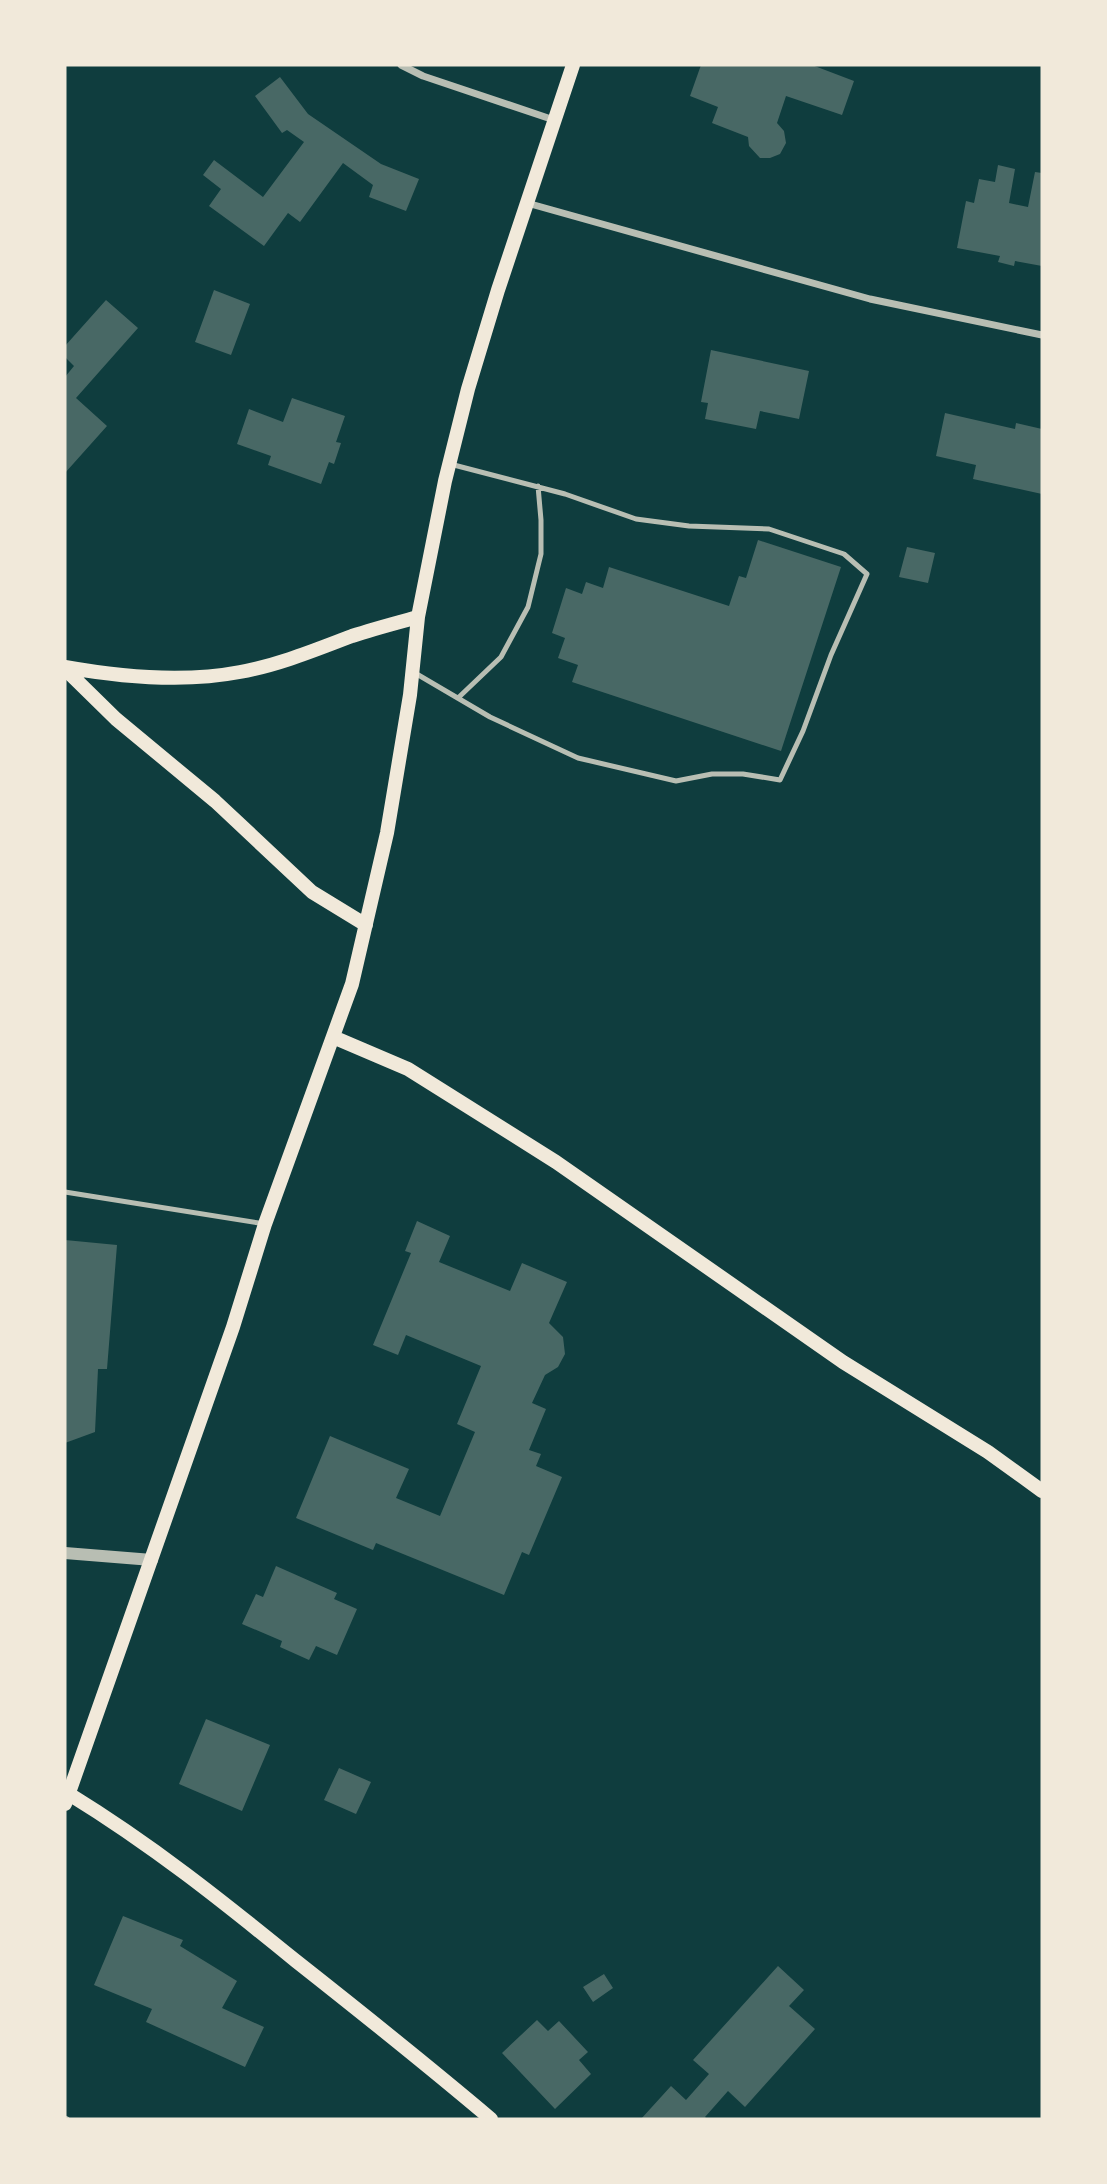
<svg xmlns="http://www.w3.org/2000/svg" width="1107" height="2184" font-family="Helvetica,sans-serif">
	<rect width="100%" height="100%" fill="#0f3d3e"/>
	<path fill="#486865" d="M 701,65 L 812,65 L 854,81 L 842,115 L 786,96 L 777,123 L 784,131 L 786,143 L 780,154 L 770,158 L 760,158 L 749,146 L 748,137 L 712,123 L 718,107 L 690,96 Z
		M 280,77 L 308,114 L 381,164 L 419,179 L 406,211 L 369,197 L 373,185 L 343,163 L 300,222 L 288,213 L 264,246 L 209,206 L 221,189 L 203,175 L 214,160 L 263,197 L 304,142 L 287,130 L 282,133 L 255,96 Z
		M 998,165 L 1015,169 L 1009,203 L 1028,207 L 1035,172 L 1042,173 L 1042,266 L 1015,261 L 1014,266 L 998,262 L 1000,256 L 957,248 L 966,201 L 974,203 L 979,179 L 995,182 Z
		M 214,290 L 250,304 L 231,355 L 195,342 Z
		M 106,300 L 138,328 L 76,398 L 107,426 L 65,473 L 65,377 L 74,366 L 65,357 L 65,346 Z
		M 711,350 L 809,371 L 799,419 L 760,411 L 756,429 L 705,419 L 708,403 L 701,402 Z
		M 292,398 L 345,416 L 336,442 L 341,443 L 334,464 L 329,462 L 321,484 L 268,465 L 271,456 L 237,444 L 249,409 L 283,422 Z
		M 945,413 L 1015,429 L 1016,423 L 1042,429 L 1042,494 L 973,479 L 976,465 L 936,456 Z
		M 758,540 L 841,567 L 781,751 L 572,682 L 578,665 L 558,658 L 565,638 L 552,633 L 566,588 L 582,594 L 586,582 L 603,588 L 609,567 L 729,606 L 739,576 L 746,578 Z
		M 907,547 L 935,553 L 928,583 L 899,577 Z
		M 417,1221 L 450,1236 L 439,1262 L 510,1291 L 522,1263 L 567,1282 L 549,1323 L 563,1337 L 565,1354 L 558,1367 L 545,1375 L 532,1403 L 546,1409 L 529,1450 L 541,1454 L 536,1466 L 562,1477 L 529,1555 L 522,1552 L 504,1595 L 376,1543 L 373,1550 L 296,1518 L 330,1436 L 409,1469 L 396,1498 L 440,1516 L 475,1432 L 457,1424 L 481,1366 L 406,1335 L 398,1355 L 373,1345 L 411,1253 L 405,1251 Z
		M 65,1240 L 117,1245 L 107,1369 L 98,1369 L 95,1432 L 65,1443 Z
		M 276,1566 L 337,1593 L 334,1599 L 357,1609 L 337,1655 L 316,1646 L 309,1660 L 280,1647 L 282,1641 L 242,1624 L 256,1594 L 263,1597 Z
		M 206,1719 L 270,1745 L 242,1811 L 179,1784 Z
		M 339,1768 L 371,1782 L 356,1814 L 324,1800 Z
		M 123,1916 L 183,1940 L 180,1946 L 237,1981 L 222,2008 L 264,2027 L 245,2067 L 146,2022 L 152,2009 L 94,1985 Z
		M 778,1966 L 804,1990 L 789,2006 L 815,2029 L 745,2107 L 728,2091 L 705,2117 L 707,2119 L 641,2119 L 671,2086 L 686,2100 L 709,2074 L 693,2060 Z
		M 604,1974 L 613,1988 L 593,2002 L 583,1987 Z
		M 537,2020 L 548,2031 L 559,2021 L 588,2052 L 579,2060 L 591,2074 L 555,2109 L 502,2053 Z"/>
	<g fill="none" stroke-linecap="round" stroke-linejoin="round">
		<path stroke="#b8beb3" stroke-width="5" d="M 415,673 L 490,717 L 578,758 L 676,781 L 712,774 L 743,774 L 780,780 L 803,731 L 831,655 L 867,574 L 844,554 L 769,529 L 689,526 L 636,519 L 565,494 L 450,464
			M 458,698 L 501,657 L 528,607 L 541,554 L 541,520 L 538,486
			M 65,1192 L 265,1224
			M 65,2118 L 67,2119"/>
		<path stroke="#b8beb3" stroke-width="7" d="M 401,65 L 423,76 L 554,120
			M 527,203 L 870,299 L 1042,335"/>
		<path stroke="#b8beb3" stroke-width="12" d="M 65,1553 L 152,1560"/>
		<path stroke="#f1e9da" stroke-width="14" d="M 65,667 C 121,677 183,683 240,672 C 279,665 315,650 352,636 C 373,629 396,623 418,617
			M 65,669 L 116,719 L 215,801 L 312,892 L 366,925
			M 333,1037 L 408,1069 L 556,1162 L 843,1362 L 988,1452 L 1042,1491
			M 69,1794 C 152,1845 221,1900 296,1961 C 362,2013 427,2065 491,2119
			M 65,1804 L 233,1327 L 265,1224 L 352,984 L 387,833 L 410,695 L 418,617 L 445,481 L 468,389 L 498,290 L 573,65"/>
	</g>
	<rect width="1107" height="2184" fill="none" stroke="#f1e9da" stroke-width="133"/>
</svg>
